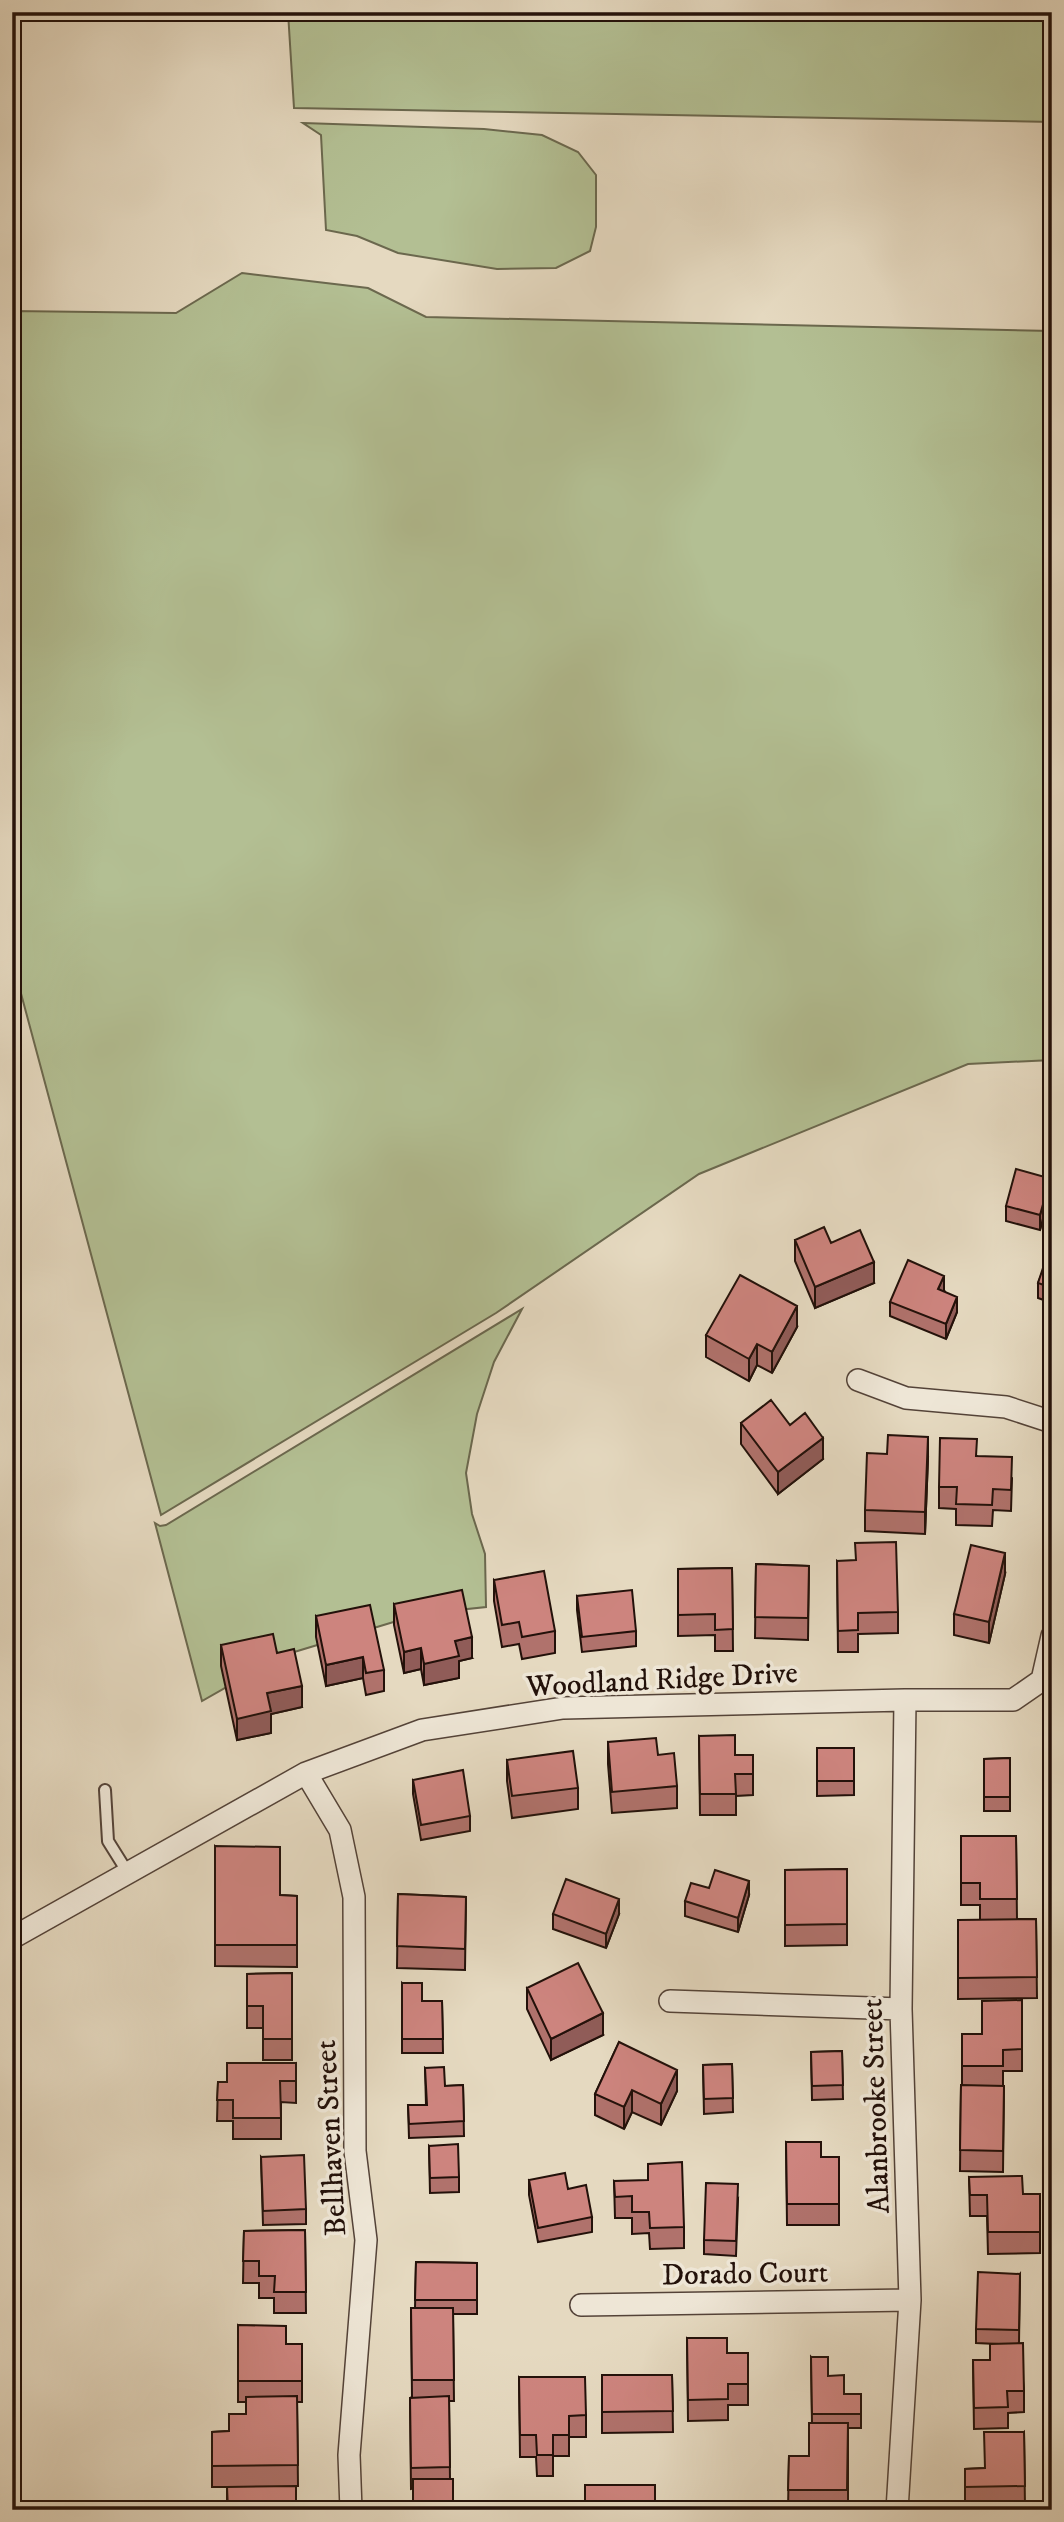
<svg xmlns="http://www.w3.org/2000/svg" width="1064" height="2522" font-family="'IM FELL DW Pica',serif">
	<rect width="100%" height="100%" fill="#e5d9c0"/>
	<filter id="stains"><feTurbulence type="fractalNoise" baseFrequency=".00286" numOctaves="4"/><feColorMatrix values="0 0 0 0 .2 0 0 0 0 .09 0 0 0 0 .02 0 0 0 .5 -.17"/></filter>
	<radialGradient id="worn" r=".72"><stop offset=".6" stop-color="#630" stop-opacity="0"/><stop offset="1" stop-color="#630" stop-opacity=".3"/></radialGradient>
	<path fill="#b3bf93" stroke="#6b684e" stroke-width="2" d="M 288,12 L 1052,12 L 1052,122 L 294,108 Z
		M 303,123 L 484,129 L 542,135 L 578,152 L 596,175 L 596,227 L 590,251 L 556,268 L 497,269 L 398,253 L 357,236 L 326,230 L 321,135 Z
		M 242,273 L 368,288 L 426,317 L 1052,331 L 1052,1060 L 968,1064 L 699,1174 L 496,1313 L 161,1515 L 12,960 L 12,311 L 176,313 Z
		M 522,1309 L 494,1362 L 477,1414 L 466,1473 L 472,1514 L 485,1554 L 486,1607 L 420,1614 L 281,1656 L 202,1701 L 155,1523 L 160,1526 L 166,1525 Z"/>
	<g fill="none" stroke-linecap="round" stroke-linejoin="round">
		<defs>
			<path id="lane" d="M 105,1790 L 108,1841 L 128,1873"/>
			<path id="street" d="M 858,1380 L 906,1398 L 1006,1407 L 1052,1422
				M 306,1773 L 340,1830 L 354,1897 L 355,2151 L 366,2240 L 349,2455 L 351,2510
				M 12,1938 L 306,1773 L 422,1730 L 563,1708 L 905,1700 L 1013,1700 L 1042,1680 L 1052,1636
				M 670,2001 L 901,2009
				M 581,2305 L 910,2300
				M 897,2510 L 910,2300 L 901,2009 L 905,1700"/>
		</defs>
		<use href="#lane" stroke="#544338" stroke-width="14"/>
		<use href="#street" stroke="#544338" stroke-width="24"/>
		<use href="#lane" stroke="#eee6d6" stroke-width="10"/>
		<use href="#street" stroke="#eee6d6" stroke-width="21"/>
	</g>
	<path fill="#b0726c" stroke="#23110a" stroke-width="2" d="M 1052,1179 L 1052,1213 L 1045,1211 L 1040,1230 L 1006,1221 L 1006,1206 Z
		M 795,1240 L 831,1243 L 874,1283 L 815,1308 L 795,1261 Z
		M 1052,1248 L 1052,1303 L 1038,1298 L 1038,1283 Z
		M 944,1290 L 957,1312 L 946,1339 L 890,1316 L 890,1302 Z
		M 797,1327 L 772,1373 L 757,1365 L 749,1381 L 706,1357 L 706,1335 Z
		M 741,1423 L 790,1425 L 823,1459 L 778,1494 L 741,1444 Z
		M 977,1456 L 1012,1478 L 1011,1511 L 993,1510 L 992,1526 L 956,1525 L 956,1509 L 939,1508 L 939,1487 Z
		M 928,1458 L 925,1534 L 865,1531 L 865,1510 Z
		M 837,1561 L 898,1612 L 898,1633 L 858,1634 L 858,1652 L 838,1652 Z
		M 756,1564 L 809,1566 L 808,1640 L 755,1638 Z
		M 732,1568 L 733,1651 L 715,1651 L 715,1635 L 678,1636 L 678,1569 Z
		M 1005,1574 L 989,1643 L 954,1635 L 954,1614 Z
		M 494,1580 L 555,1631 L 555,1653 L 522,1659 L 519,1644 L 502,1647 L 494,1601 Z
		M 577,1596 L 636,1631 L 636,1646 L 582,1652 L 577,1610 Z
		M 394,1604 L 472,1658 L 459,1661 L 459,1678 L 424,1685 L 421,1669 L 404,1673 L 394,1625 Z
		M 316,1616 L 384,1670 L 384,1691 L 366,1695 L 363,1678 L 326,1686 L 316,1637 Z
		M 221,1645 L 277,1653 L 302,1707 L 271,1714 L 271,1733 L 237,1740 L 221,1666 Z
		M 699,1736 L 735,1755 L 753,1755 L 753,1795 L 736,1796 L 736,1815 L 700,1815 Z
		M 608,1742 L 658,1755 L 677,1786 L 677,1808 L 612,1813 L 608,1764 Z
		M 817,1748 L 854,1748 L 854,1795 L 817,1796 Z
		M 1010,1758 L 1010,1811 L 984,1811 L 984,1759 Z
		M 507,1760 L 578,1788 L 578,1809 L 512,1818 L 507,1781 Z
		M 413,1780 L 470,1816 L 470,1831 L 421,1840 L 413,1794 Z
		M 961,1836 L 1016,1836 L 1017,1919 L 1036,1919 L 1037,1998 L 958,1999 L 958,1920 L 980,1920 L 980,1905 L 961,1905 Z
		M 215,1846 L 280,1895 L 297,1896 L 297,1967 L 215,1966 Z
		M 847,1869 L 847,1945 L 785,1946 L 785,1870 Z
		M 398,1894 L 466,1897 L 465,1970 L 397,1968 Z
		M 749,1895 L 738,1932 L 685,1916 L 685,1901 Z
		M 553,1914 L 619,1914 L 606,1948 L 553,1929 Z
		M 292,1973 L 292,2060 L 263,2060 L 263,2028 L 247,2028 L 247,1974 Z
		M 402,1983 L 422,2001 L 442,2001 L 443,2053 L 402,2053 Z
		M 527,1988 L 603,2035 L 551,2060 L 527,2009 Z
		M 1022,2000 L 1022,2071 L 1003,2071 L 1003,2086 L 1004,2086 L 1003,2172 L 960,2171 L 961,2085 L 962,2085 L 962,2034 L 982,2034 Z
		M 619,2042 L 677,2091 L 661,2125 L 632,2112 L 624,2129 L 595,2115 L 595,2094 Z
		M 842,2051 L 843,2099 L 812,2100 L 811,2052 Z
		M 296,2063 L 296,2103 L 281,2102 L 281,2139 L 233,2139 L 233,2121 L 217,2121 L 218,2082 L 227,2082 Z
		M 732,2064 L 733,2112 L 704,2114 L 703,2065 Z
		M 425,2068 L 445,2086 L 463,2085 L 464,2136 L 409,2138 L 408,2105 L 426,2105 Z
		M 786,2142 L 821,2157 L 839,2157 L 839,2225 L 787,2225 Z
		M 429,2146 L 459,2177 L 459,2192 L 430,2193 Z
		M 261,2157 L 306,2209 L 306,2224 L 263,2225 Z
		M 969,2177 L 1023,2194 L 1040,2194 L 1040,2253 L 988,2254 L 987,2216 L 970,2216 Z
		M 529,2180 L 568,2189 L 592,2217 L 592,2232 L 538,2242 L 529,2195 Z
		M 614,2181 L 684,2227 L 684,2248 L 650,2249 L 649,2233 L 632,2234 L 632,2218 L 615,2218 Z
		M 738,2199 L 736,2256 L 704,2254 L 704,2240 Z
		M 305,2230 L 306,2313 L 274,2313 L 274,2298 L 259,2298 L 259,2283 L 243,2283 L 244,2231 Z
		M 416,2262 L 477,2263 L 477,2314 L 453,2314 L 454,2401 L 449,2401 L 450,2479 L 411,2489 L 410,2398 L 412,2397 L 411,2308 L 415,2308 Z
		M 1020,2274 L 1019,2343 L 1024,2391 L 1024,2412 L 1008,2413 L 1008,2428 L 974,2429 L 973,2360 L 990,2360 L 997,2344 L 976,2343 L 976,2329 Z
		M 238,2325 L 286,2344 L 302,2344 L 302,2402 L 297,2402 L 298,2486 L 296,2486 L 296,2510 L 227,2510 L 227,2487 L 212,2487 L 212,2432 L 229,2431 L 246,2414 L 246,2402 L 238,2402 Z
		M 687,2338 L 727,2353 L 748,2353 L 748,2405 L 728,2405 L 728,2420 L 688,2421 Z
		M 811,2357 L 844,2394 L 861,2394 L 861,2428 L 848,2428 L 848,2510 L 788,2510 L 789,2456 L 809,2456 L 812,2423 Z
		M 602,2375 L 672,2375 L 673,2432 L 602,2433 Z
		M 519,2377 L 586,2415 L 586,2437 L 569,2437 L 569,2456 L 553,2456 L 553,2476 L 537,2476 L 536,2457 L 520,2457 Z
		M 1024,2432 L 1025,2507 L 965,2508 L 965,2469 L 985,2468 Z"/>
	<path fill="#905c58" stroke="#23110a" stroke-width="2" d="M 1045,1197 L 1045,1211 L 1040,1230 L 1040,1215 Z
		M 874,1262 L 874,1283 L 815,1308 L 815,1287 Z
		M 944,1276 L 944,1290 L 938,1304 L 938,1289 Z
		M 957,1297 L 957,1312 L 946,1339 L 946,1324 Z
		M 797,1306 L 797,1327 L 772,1373 L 772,1352 Z
		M 757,1344 L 757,1365 L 749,1381 L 749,1359 Z
		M 928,1437 L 928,1458 L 925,1534 L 925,1512 Z
		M 823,1438 L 823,1459 L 778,1494 L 778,1472 Z
		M 1005,1553 L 1005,1574 L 989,1643 L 989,1622 Z
		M 472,1637 L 472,1658 L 459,1661 L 459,1678 L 424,1685 L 424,1664 L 455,1641 Z
		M 421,1648 L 421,1669 L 404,1673 L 404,1652 Z
		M 363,1657 L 363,1678 L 326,1686 L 326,1665 Z
		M 302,1686 L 302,1707 L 271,1714 L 271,1733 L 237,1740 L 237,1719 L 267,1693 Z
		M 749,1881 L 749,1895 L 738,1932 L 738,1918 Z
		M 619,1899 L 619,1914 L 606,1948 L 606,1934 Z
		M 603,2013 L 603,2035 L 551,2060 L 551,2039 Z
		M 677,2070 L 677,2091 L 661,2125 L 661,2104 Z
		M 632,2090 L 632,2112 L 624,2129 L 624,2107 Z"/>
	<path fill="#cd847e" stroke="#23110a" stroke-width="2" d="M 1016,1169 L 1052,1179 L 1052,1198 L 1045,1197 L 1040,1215 L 1006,1206 Z
		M 824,1227 L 831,1243 L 860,1230 L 874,1262 L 815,1287 L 795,1240 Z
		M 1050,1247 L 1052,1248 L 1052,1288 L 1038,1283 Z
		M 908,1260 L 944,1276 L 938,1289 L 957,1297 L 946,1324 L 890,1302 Z
		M 740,1275 L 797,1306 L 772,1352 L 757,1344 L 749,1359 L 706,1335 Z
		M 771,1400 L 790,1425 L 805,1413 L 823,1438 L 778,1472 L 741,1423 Z
		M 888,1435 L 928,1437 L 925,1512 L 865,1510 L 867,1453 L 887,1454 Z
		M 940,1438 L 977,1439 L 976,1456 L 1012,1457 L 1011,1490 L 993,1489 L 992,1505 L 956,1504 L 957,1487 L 939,1487 Z
		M 896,1542 L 898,1612 L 858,1613 L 858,1630 L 838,1631 L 837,1561 L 856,1560 L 855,1543 Z
		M 971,1545 L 1005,1553 L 989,1622 L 954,1614 Z
		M 756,1564 L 809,1566 L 808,1618 L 755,1617 Z
		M 732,1568 L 733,1629 L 715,1630 L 715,1614 L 678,1615 L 678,1569 Z
		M 544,1571 L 555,1631 L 522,1637 L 519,1622 L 502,1625 L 494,1580 Z
		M 462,1590 L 472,1637 L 455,1641 L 459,1656 L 424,1664 L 421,1648 L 404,1652 L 394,1604 Z
		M 632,1590 L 636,1631 L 582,1637 L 577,1596 Z
		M 370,1605 L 384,1670 L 366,1673 L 363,1657 L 326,1665 L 316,1616 Z
		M 273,1634 L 277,1653 L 294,1649 L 302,1686 L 267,1693 L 271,1711 L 237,1719 L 221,1645 Z
		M 735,1735 L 735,1755 L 753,1755 L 753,1774 L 735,1774 L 736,1794 L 700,1794 L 699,1736 Z
		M 656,1738 L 658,1755 L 674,1753 L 677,1786 L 612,1792 L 608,1742 Z
		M 817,1748 L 854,1748 L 854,1781 L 817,1781 Z
		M 573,1751 L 578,1788 L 512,1796 L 507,1760 Z
		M 1010,1758 L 1010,1797 L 984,1797 L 984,1759 Z
		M 463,1770 L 470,1816 L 421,1825 L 413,1780 Z
		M 961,1836 L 1016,1836 L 1017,1899 L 980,1899 L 980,1883 L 961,1883 Z
		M 215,1846 L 280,1847 L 280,1895 L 297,1896 L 297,1945 L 215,1945 Z
		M 847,1869 L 847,1924 L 785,1925 L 785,1870 Z
		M 715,1870 L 749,1881 L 738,1918 L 685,1901 L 691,1883 L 709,1888 Z
		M 566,1879 L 619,1899 L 606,1934 L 553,1914 Z
		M 398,1894 L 466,1897 L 465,1949 L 397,1946 Z
		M 1036,1919 L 1037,1977 L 958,1978 L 958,1920 Z
		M 578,1963 L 603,2013 L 551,2039 L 527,1988 Z
		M 292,1973 L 292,2039 L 263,2039 L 263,2006 L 247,2006 L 247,1974 Z
		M 402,1983 L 422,1983 L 422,2001 L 442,2001 L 443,2039 L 402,2039 Z
		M 1022,2000 L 1022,2049 L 1003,2050 L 1003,2066 L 962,2066 L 962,2034 L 982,2034 L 982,2001 Z
		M 619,2042 L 677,2070 L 661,2104 L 632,2090 L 624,2107 L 595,2094 Z
		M 842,2051 L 843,2085 L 812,2086 L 811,2052 Z
		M 227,2063 L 296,2063 L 296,2081 L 280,2081 L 281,2118 L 233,2118 L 233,2100 L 217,2100 L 218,2082 L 227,2082 Z
		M 732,2064 L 733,2098 L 704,2099 L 703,2065 Z
		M 444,2067 L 445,2086 L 463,2085 L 464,2121 L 409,2124 L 408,2105 L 427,2105 L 425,2068 Z
		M 961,2085 L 1004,2086 L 1003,2151 L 960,2150 Z
		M 786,2142 L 821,2142 L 821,2157 L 839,2157 L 839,2204 L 787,2204 Z
		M 458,2144 L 459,2177 L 430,2178 L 429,2146 Z
		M 304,2155 L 306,2209 L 263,2211 L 261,2157 Z
		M 682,2162 L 684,2227 L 650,2228 L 649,2212 L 632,2212 L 632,2196 L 615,2197 L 614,2181 L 648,2180 L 648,2164 Z
		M 565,2173 L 568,2189 L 586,2185 L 592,2217 L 538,2228 L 529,2180 Z
		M 1022,2176 L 1023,2194 L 1040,2194 L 1040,2232 L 988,2232 L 987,2195 L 970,2195 L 969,2177 Z
		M 706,2183 L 738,2184 L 736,2241 L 704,2240 Z
		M 305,2230 L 306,2292 L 274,2292 L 275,2276 L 259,2276 L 259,2261 L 243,2261 L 244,2231 Z
		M 416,2262 L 477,2263 L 477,2300 L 415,2300 Z
		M 978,2272 L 1020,2274 L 1019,2330 L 976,2329 Z
		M 411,2308 L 453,2308 L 454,2380 L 412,2380 Z
		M 238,2325 L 286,2326 L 286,2344 L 302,2344 L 302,2381 L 238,2381 Z
		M 687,2338 L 727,2338 L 727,2353 L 748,2353 L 748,2384 L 728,2384 L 728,2399 L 688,2400 Z
		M 1023,2343 L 1024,2391 L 1007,2391 L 1008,2407 L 974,2408 L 973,2360 L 990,2360 L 990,2344 Z
		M 811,2357 L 828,2357 L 828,2376 L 844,2375 L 844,2394 L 861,2394 L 861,2414 L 812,2414 Z
		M 602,2375 L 672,2375 L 673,2411 L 602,2412 Z
		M 519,2377 L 585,2377 L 586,2415 L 569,2416 L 569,2435 L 553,2435 L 553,2455 L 537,2455 L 536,2435 L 520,2435 Z
		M 297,2396 L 298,2465 L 212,2466 L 212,2432 L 229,2431 L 229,2414 L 246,2414 L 246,2397 Z
		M 449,2396 L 450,2467 L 411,2468 L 410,2398 Z
		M 809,2423 L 848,2423 L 847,2490 L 788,2490 L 789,2456 L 809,2456 Z
		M 984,2432 L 1024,2432 L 1025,2486 L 965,2487 L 965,2469 L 985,2468 Z
		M 413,2479 L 453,2479 L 453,2510 L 413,2510 Z
		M 585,2485 L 655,2485 L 655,2510 L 585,2510 Z
		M 296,2486 L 296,2505 L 279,2505 L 279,2510 L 228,2510 L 227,2487 Z
		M 689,2507 L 738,2507 L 738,2510 L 689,2510 Z"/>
	<g text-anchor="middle" stroke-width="7" stroke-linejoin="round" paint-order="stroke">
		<g font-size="30" fill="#23110a" stroke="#eee6d6">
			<text transform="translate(662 1679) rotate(-3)" y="10">Woodland Ridge Drive</text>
			<text transform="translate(875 2106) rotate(-92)" y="10">Alanbrooke Street</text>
			<text transform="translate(330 2138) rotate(-93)" y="10">Bellhaven Street</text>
			<text transform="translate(745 2273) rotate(-1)" y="10">Dorado Court</text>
		</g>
	</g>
	<rect width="1064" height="2522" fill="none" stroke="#e5d9c0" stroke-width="42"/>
	<rect x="14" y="14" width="1036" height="2494" fill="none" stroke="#23110a" stroke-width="3.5"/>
	<rect x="21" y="21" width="1022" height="2480" fill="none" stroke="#23110a" stroke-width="2"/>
	<rect width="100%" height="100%" filter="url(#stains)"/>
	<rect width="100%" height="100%" fill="url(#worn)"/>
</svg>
